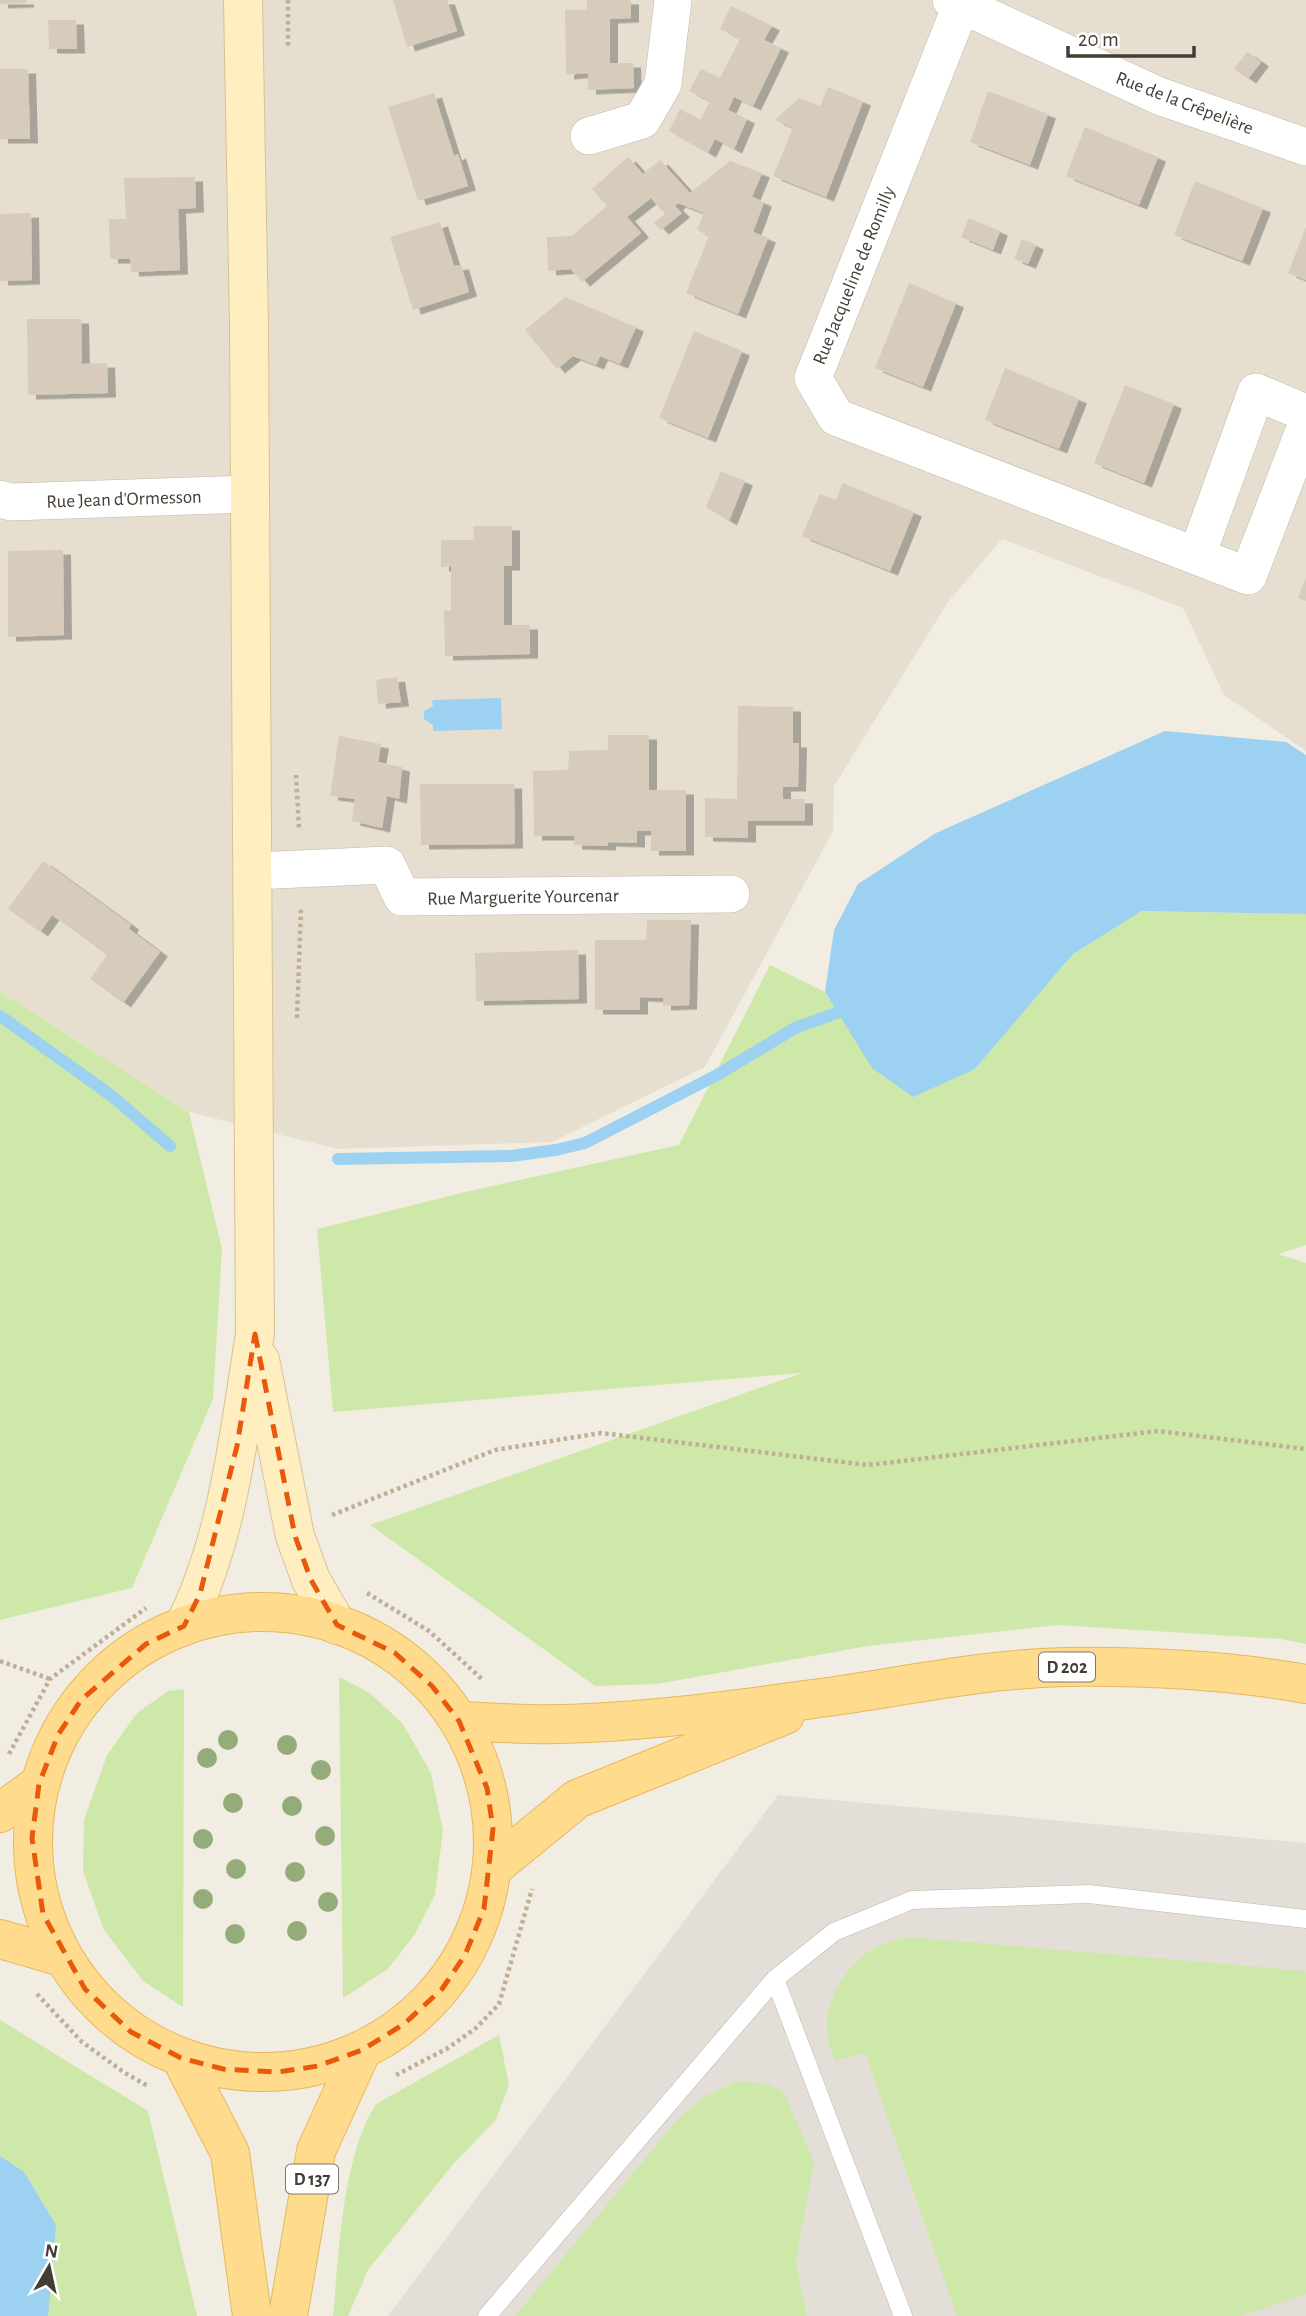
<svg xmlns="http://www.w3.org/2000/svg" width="1306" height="2316" font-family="'Alegreya Sans',sans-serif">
	<defs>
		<filter id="shadow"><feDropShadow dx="8" dy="4.5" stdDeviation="0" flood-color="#0004"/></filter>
	</defs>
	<rect width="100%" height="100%" fill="#f2ede3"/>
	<path fill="#e6dfd0" d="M 0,0 L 1306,0 L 1306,751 L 1224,695 L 1183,608 L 1002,539 L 948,602 L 834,786 L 833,831 L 705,1067 L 552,1142 L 338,1149 L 189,1112 L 0,992 Z"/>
	<path fill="#e4ded8" d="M 778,1795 L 1306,1843 L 1306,2316 L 388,2316 Z"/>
	<path fill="#cee8a9" d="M 1142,911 L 1306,914 L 1306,1245 L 1278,1254 L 1306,1263 L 1306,1644 L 1281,1639 L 1058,1625 L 868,1646 L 657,1684 L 595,1686 L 370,1525 L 802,1373 L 333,1412 L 317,1229 L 465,1192 L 679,1145 L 770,965 L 825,992 L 838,1013 L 975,1069 L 1073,954 Z
		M 0,992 L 189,1112 L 222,1249 L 213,1399 L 132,1588 L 0,1620 Z
		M 339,1677 L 370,1693 L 403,1724 L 431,1773 L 443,1830 L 435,1895 L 415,1934 L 388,1969 L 343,1998 Z
		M 184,1689 L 183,2007 L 143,1981 L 104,1930 L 83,1871 L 84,1820 L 107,1755 L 137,1713 L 168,1691 Z
		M 909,1937 L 1306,1971 L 1306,2294 L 1241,2316 L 957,2316 L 865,2053 L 835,2061 C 830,2048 825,2033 827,2019 C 830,1991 853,1958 878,1946 C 887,1941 899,1939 909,1937 Z
		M 0,2020 L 148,2111 L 197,2316 L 0,2316 Z
		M 499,2035 L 509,2085 L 496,2120 L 454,2163 L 368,2270 L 348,2316 L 333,2316 C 339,2254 342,2156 376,2104 Z
		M 735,2082 L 765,2083 L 784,2092 L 814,2162 L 796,2261 L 807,2316 L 515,2316 L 677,2120 L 704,2097 Z"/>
	<path fill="#9cd1f2" d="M 501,698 L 502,729 L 433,731 L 433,725 L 424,719 L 424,711 L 433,706 L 432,700 Z
		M 1165,731 L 1286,742 L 1306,755 L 1306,914 L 1142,911 L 1073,954 L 975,1069 L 913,1097 L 872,1068 L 825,992 L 834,930 L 858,884 L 936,833 Z
		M 0,2156 L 24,2172 L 56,2225 L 48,2316 L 0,2316 Z"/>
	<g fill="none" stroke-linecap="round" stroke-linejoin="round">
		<path stroke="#9cd1f2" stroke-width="12" d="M 0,1016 L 112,1096 L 170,1146
			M 338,1159 L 511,1156 L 556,1150 L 585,1143 L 717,1075 L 795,1028 L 853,1007"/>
	</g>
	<path fill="#d7cbbb" filter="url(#shadow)" d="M 0,0 L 26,0 L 26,3 L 0,4 Z
		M 393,0 L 447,0 L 457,31 L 407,47 Z
		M 587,0 L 631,0 L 631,18 L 610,19 L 610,63 L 633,63 L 634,88 L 588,90 L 588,73 L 566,75 L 565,10 L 587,10 Z
		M 731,6 L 772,26 L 764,40 L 781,48 L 753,106 L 734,97 L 728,110 L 747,119 L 734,149 L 715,139 L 708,153 L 669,131 L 680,109 L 700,120 L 710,101 L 689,91 L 701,69 L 720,78 L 740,39 L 720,29 Z
		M 48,20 L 76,20 L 77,49 L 49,49 Z
		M 1247,52 L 1261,62 L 1248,79 L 1234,69 Z
		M 0,69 L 28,69 L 30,139 L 0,139 Z
		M 828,87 L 863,101 L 826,197 L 773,176 L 793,128 L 775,120 L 799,98 L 820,106 Z
		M 988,91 L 1048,114 L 1030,165 L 970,142 Z
		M 434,93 L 454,156 L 458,154 L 468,186 L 418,201 L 388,107 Z
		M 1085,127 L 1158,157 L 1139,205 L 1066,176 Z
		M 628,157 L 643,174 L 660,160 L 690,193 L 730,161 L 762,173 L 752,197 L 764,202 L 753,232 L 768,238 L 738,314 L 686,293 L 709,236 L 697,230 L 704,213 L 678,203 L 675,206 L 682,213 L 661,230 L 654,223 L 665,214 L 651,198 L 627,217 L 641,233 L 582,282 L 571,269 L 548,271 L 547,237 L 572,236 L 607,206 L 592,189 Z
		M 195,177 L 196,208 L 178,209 L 180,270 L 131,272 L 130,259 L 110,259 L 109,219 L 126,219 L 124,178 Z
		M 1195,181 L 1263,208 L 1242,261 L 1174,235 Z
		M 31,213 L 32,280 L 0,281 L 0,214 Z
		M 969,218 L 1000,231 L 993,250 L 961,237 Z
		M 440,222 L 454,266 L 461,265 L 469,292 L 413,310 L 390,237 Z
		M 1306,227 L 1306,280 L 1288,273 Z
		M 1022,239 L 1036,245 L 1028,264 L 1014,259 Z
		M 909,283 L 956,303 L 923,387 L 875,368 Z
		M 565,297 L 636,327 L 620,364 L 600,356 L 596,365 L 573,356 L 557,369 L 525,330 Z
		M 27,319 L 81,319 L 82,364 L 107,363 L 108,393 L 28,395 Z
		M 694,331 L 742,351 L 708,438 L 659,418 Z
		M 1005,368 L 1079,399 L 1059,449 L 985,420 Z
		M 1125,385 L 1174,404 L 1144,483 L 1094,463 Z
		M 721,471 L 745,481 L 729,521 L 706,507 Z
		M 843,483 L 914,512 L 890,571 L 802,536 L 820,494 L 836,500 Z
		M 473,526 L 512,526 L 512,566 L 504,566 L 504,625 L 530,625 L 530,654 L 445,656 L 444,610 L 451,611 L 451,566 L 441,567 L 441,540 L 474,540 Z
		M 63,550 L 64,635 L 8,637 L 8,551 Z
		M 1306,577 L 1306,601 L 1298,598 Z
		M 397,677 L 401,702 L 378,704 L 376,680 Z
		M 738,706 L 793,707 L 793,743 L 799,743 L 798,787 L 783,787 L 783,799 L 805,799 L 805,821 L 748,821 L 748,838 L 705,837 L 705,798 L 737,799 Z
		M 608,735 L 649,735 L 649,790 L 686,790 L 686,851 L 651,851 L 651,831 L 637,831 L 637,843 L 608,842 L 608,846 L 574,845 L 574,836 L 534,836 L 533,771 L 568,770 L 569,751 L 608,750 Z
		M 339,736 L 381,744 L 378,762 L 402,767 L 399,799 L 387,796 L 382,828 L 352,821 L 355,799 L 330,796 Z
		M 420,784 L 514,784 L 515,844 L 421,845 Z
		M 43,861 L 131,925 L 129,929 L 160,952 L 123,1003 L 90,979 L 107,955 L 52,915 L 40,932 L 8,909 Z
		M 647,920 L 691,920 L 689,1005 L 663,1006 L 663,998 L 640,997 L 640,1010 L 595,1010 L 595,940 L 646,940 Z
		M 578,950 L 579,999 L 476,1001 L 475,953 Z"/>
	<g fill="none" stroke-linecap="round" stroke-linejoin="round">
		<defs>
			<path id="service" d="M 775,1979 L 903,2316
				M 487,2316 L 775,1979 L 834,1932 L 912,1900 L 1089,1894 L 1306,1919"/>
			<path id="minor" d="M 951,0 L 1159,96 L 1306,147
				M 961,6 L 813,378 L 836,417 L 1248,576 L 1306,426
				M 589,136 L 642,120 L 663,84 L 673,0
				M 0,499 L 11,502 L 249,494
				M 1197,555 L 1256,392 L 1306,413
				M 252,871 L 387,865 L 402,897 L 731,894"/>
			<path id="secondary" d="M 260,1360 L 295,1536 L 311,1580 L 337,1625
				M 184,1626 C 229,1537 239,1432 255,1334 L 249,326 L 243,0"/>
			<path id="primary" d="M33 1842a230 230 0 1 1 460 0a230 230 0 1 1-460 0Z
				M 459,1721 C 492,1722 526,1725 559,1724 C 649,1722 739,1709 828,1697 C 905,1686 986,1669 1064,1667 C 1144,1666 1227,1670 1306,1684
				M 0,1813 L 39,1784
				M 493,1868 L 577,1799 L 785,1715
				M 0,1939 L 62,1957
				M 181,2058 L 230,2153 L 252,2316
				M 288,2316 L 316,2151 L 362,2050"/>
		</defs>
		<use href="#service" stroke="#c0b7a8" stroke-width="19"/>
		<use href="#minor" stroke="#c0b7a8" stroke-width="38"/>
		<use href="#secondary" stroke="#d7c293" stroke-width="40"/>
		<use href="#primary" stroke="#e6b85c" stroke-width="40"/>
		<path stroke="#c0af96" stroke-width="4.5" stroke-dasharray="3.5 3.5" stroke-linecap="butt" d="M 288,0 L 288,49
			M 296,775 L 299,829
			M 297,1018 L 301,908
			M 332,1515 L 495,1450 L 601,1433 L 868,1465 L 1158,1431 L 1306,1449
			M 367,1593 L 429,1631 L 483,1680
			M 0,1661 L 50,1679
			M 9,1754 L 50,1679 L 146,1608
			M 37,1994 L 82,2042 L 125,2073 L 148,2086
			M 396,2075 L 448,2048 L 476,2028 L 499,2004 L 532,1889"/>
		<use href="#service" stroke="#fff" stroke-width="18"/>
		<use href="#minor" stroke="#fff" stroke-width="37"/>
		<use href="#secondary" stroke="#ffeebf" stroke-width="38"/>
		<use href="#primary" stroke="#ffdb8e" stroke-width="38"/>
	</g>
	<g fill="#94ac7a">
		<circle cx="228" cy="1740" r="10"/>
		<circle cx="287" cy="1745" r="10"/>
		<circle cx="207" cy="1758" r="10"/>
		<circle cx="321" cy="1770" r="10"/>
		<circle cx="233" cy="1803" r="10"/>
		<circle cx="292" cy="1806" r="10"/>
		<circle cx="325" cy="1836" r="10"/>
		<circle cx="203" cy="1839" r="10"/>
		<circle cx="236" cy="1869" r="10"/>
		<circle cx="295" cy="1872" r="10"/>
		<circle cx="203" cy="1899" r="10"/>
		<circle cx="328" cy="1902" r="10"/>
		<circle cx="297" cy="1931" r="10"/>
		<circle cx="235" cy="1934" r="10"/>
	</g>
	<path fill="none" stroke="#e8590c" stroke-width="5" stroke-dasharray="14 9" stroke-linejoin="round" d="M 255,1334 L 295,1536 L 311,1580 L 337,1625 L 395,1653 L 432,1686 L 459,1721 L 487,1788 L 493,1829 L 484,1909 L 465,1955 L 442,1989 L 404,2024 L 362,2050 L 318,2066 L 278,2072 L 223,2069 L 181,2058 L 131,2032 L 85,1989 L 43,1914 L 32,1838 L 39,1784 L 58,1735 L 81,1700 L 146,1644 L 184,1626 L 200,1594 L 237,1446 Z"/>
	<g text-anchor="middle" stroke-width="6" stroke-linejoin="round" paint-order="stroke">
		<g fill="#fff" stroke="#7c7770" stroke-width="2">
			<rect x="1039" y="1652.5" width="56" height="29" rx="5"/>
			<rect x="286" y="2164.5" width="52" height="29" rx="5"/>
		</g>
		<g font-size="18" font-weight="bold" fill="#443d33">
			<text x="1067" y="1673">D 202</text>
			<text x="312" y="2185">D 137</text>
		</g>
		<g font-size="19" fill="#443d33" stroke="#fff">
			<text transform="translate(1185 102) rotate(21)" y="7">Rue de la Crêpelière</text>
			<text transform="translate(853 275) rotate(-68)" y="7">Rue Jacqueline de Romilly</text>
			<text transform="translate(124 498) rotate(-2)" y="7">Rue Jean d'Ormesson</text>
			<text transform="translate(523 896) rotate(-1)" y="7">Rue Marguerite Yourcenar</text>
		</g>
	</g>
	<g transform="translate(49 2267) rotate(9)" stroke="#ffffff" stroke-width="5" paint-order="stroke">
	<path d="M0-5L12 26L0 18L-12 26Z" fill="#443d33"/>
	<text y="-10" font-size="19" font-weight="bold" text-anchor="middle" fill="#443d33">N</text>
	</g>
	<path d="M1068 46v10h126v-10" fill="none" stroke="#443d33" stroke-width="3.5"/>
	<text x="1078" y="46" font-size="21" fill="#443d33" stroke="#ffffff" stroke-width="5" paint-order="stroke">20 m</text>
</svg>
